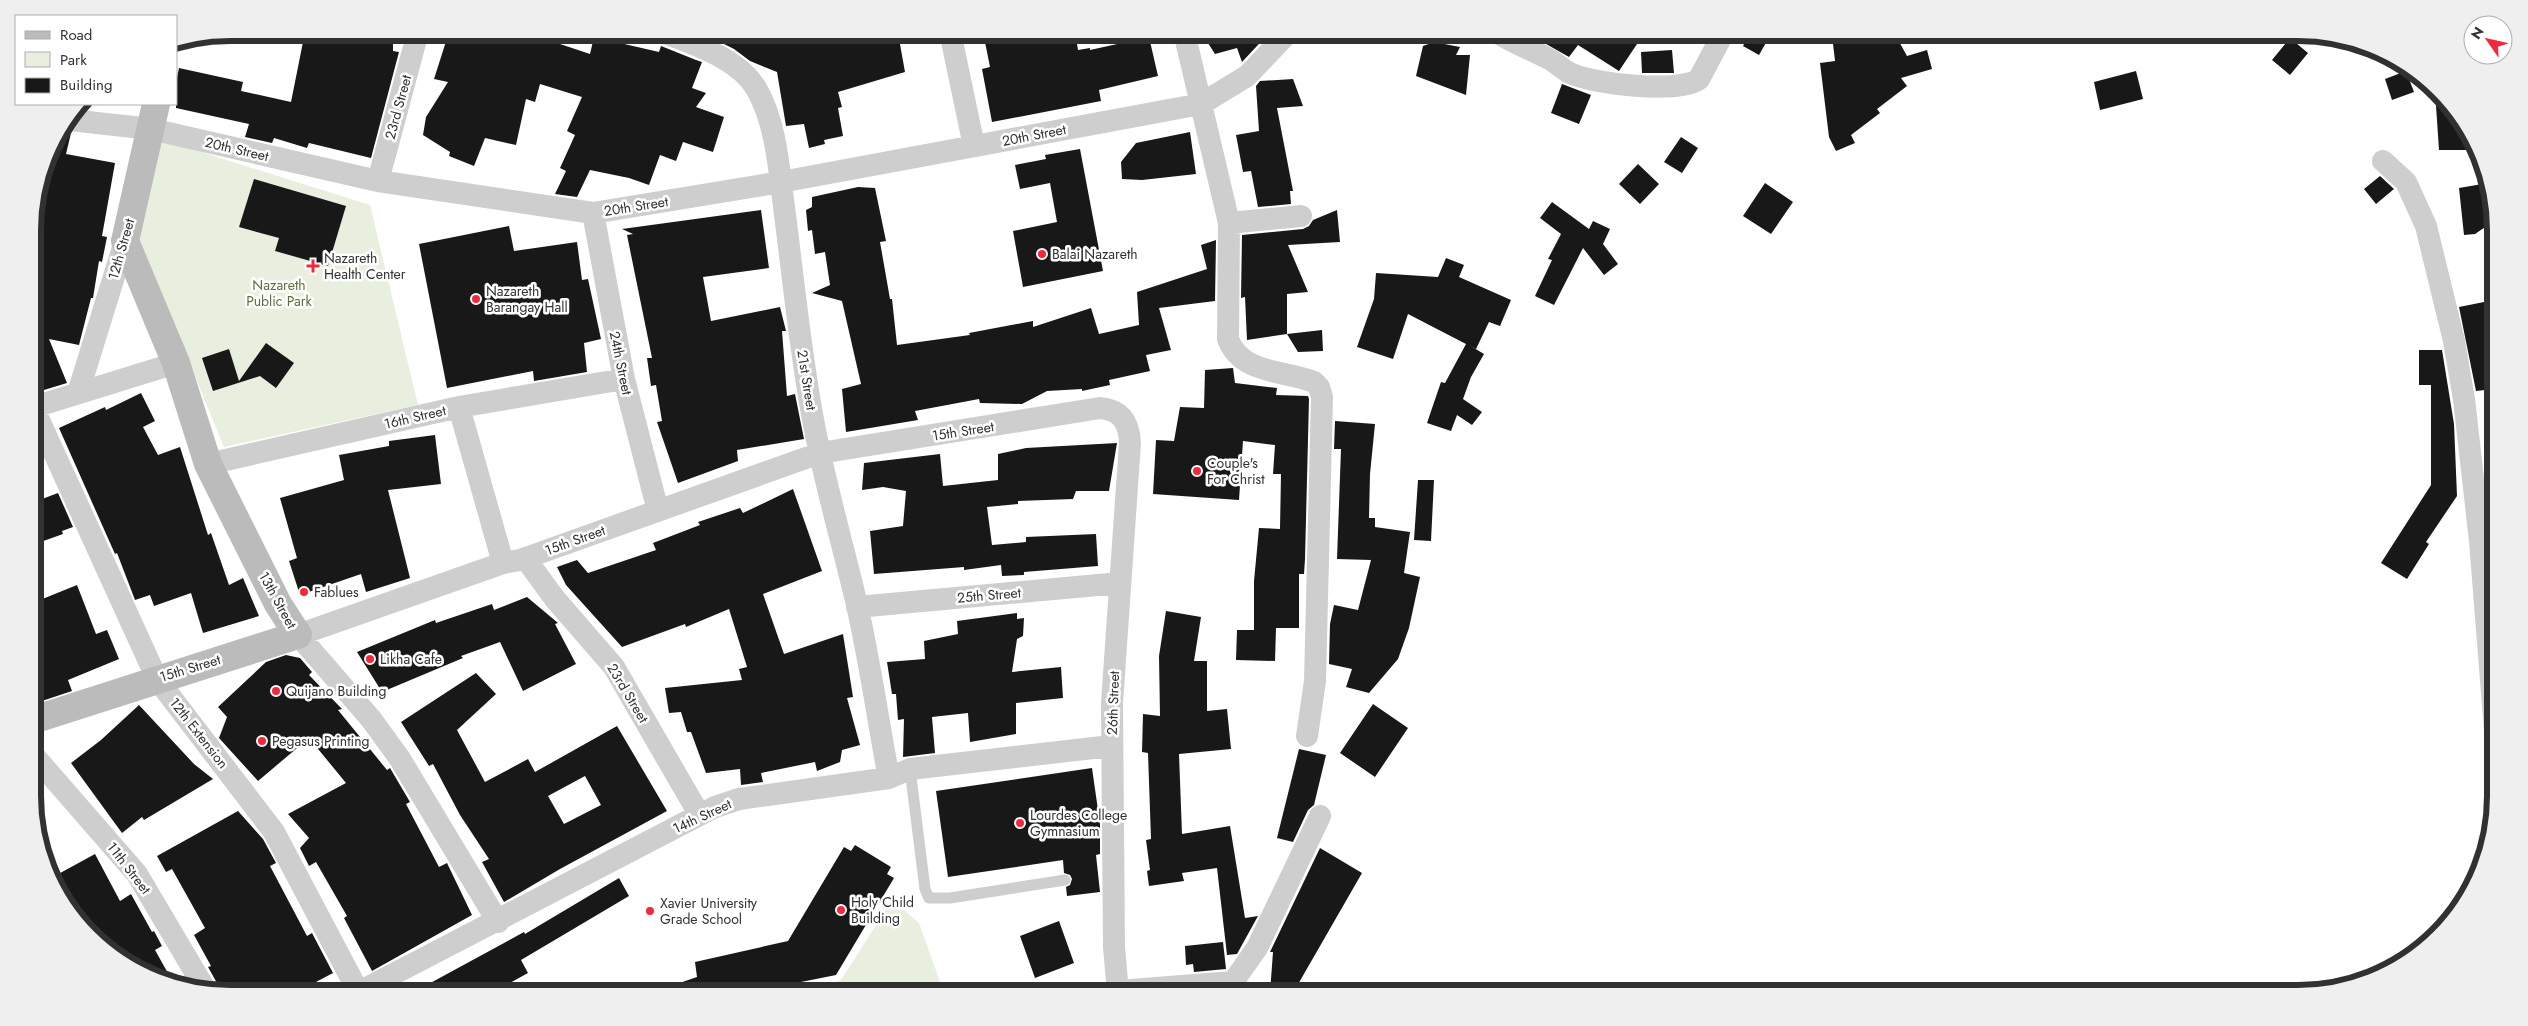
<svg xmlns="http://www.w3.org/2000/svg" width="2528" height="1026" font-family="Jost,sans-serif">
	<rect width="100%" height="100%" fill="#fff"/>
	<path fill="#e8efdf" d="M 160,139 L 370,205 L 418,405 L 224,447 L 136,232 Z
		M 892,900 L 919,923 L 944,993 L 824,993 L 822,988 L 841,980 Z"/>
	<path fill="#181818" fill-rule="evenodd" d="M 305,32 L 393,32 L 393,51 L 399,52 L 371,158 L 309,143 L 307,148 L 274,138 L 272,143 L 245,137 L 249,124 L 176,108 L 176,82 L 179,68 L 243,82 L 241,91 L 291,102 Z
		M 449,32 L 518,32 L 540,39 L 542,32 L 560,32 L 557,43 L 590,54 L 594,37 L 659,52 L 661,46 L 696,60 L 702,62 L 692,88 L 706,93 L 696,107 L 724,117 L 713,152 L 683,142 L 676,161 L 660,155 L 649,185 L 629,178 L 590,170 L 577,197 L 555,194 L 566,171 L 560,168 L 575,135 L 567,131 L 582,97 L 540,84 L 535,102 L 526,99 L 516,145 L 485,138 L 474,166 L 449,156 L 450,152 L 423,135 L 426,117 L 448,82 L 434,79 Z
		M 700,32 L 840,32 L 841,39 L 898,33 L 905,72 L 838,92 L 842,107 L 838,108 L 843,136 L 824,140 L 825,144 L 809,148 L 804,124 L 786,126 L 777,72 L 750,61 L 734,49 Z
		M 983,32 L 1075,32 L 1078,50 L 1090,48 L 1090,50 L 1149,37 L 1158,76 L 1099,90 L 1101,101 L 992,122 L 982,69 L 990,67 Z
		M 1201,32 L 1270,32 L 1242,62 L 1237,48 L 1215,54 Z
		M 1525,32 L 1645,32 L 1619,71 L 1578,45 L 1569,57 Z
		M 1750,32 L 1772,32 L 1759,55 L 1743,46 Z
		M 1861,32 L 1886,32 L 1891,39 L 1896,36 L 1907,56 L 1927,50 L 1932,69 L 1901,78 L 1907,86 L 1877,109 L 1880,113 L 1851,135 L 1855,143 L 1836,151 L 1829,137 L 1820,63 L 1835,61 L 1832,35 Z
		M 2290,38 L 2308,53 L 2290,75 L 2272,60 Z
		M 1434,42 L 1460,47 L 1456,55 L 1470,55 L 1466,95 L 1416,76 L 1423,46 Z
		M 1672,50 L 1674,73 L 1642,73 L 1641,52 Z
		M 2136,71 L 2143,99 L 2100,110 L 2094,82 Z
		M 2406,71 L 2414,92 L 2392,100 L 2385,79 Z
		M 1293,79 L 1303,106 L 1277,108 L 1293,191 L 1290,191 L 1291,204 L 1258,207 L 1251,171 L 1243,172 L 1236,135 L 1259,131 L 1256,86 L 1260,81 Z
		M 1562,84 L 1591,95 L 1579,124 L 1551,113 Z
		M 2435,91 L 2455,110 L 2478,150 L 2439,150 Z
		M 62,130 L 71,133 L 66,154 L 115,163 L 102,236 L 107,237 L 102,262 L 99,261 L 93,298 L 91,298 L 79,345 L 49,339 L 67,383 L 34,393 L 33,217 L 53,143 Z
		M 1190,132 L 1196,174 L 1142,180 L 1122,179 L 1121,162 L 1136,143 Z
		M 1681,137 L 1698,148 L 1682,173 L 1664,162 Z
		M 1080,149 L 1103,271 L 1023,287 L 1013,231 L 1057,222 L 1050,183 L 1020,189 L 1015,165 L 1046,159 L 1045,155 Z
		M 1638,164 L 1659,184 L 1640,204 L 1619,184 Z
		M 2380,176 L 2394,189 L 2376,204 L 2364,189 Z
		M 254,179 L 346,206 L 328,266 L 275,251 L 279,238 L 239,227 Z
		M 1765,183 L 1793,202 L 1771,234 L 1743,216 Z
		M 2488,183 L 2494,204 L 2494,221 L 2475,234 L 2464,235 L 2459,188 Z
		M 858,187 L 875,188 L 886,241 L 880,242 L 890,299 L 892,299 L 897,345 L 970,335 L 969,333 L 1033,321 L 1033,327 L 1091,308 L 1099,334 L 1139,325 L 1137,292 L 1207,269 L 1201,245 L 1216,240 L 1215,301 L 1159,308 L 1171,350 L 1146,355 L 1150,371 L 1109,380 L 1110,385 L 1082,391 L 1082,389 L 1047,391 L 1022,404 L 980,403 L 979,399 L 915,411 L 918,420 L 846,432 L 842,389 L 861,384 L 842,301 L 812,293 L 830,285 L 825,252 L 815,254 L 812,230 L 808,231 L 806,210 L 812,207 L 812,197 Z
		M 1552,202 L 1589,229 L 1593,221 L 1610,229 L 1603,244 L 1618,264 L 1604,275 L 1583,248 L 1554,305 L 1535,296 L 1552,260 L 1548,259 L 1561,234 L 1540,218 Z
		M 761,210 L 769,268 L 703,277 L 711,321 L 780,307 L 786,331 L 782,331 L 787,396 L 795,394 L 804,439 L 737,450 L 738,461 L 678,483 L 657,422 L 662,421 L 656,385 L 651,386 L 647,358 L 652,358 L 627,235 L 633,234 L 622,229 Z
		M 1337,210 L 1340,242 L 1288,245 L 1308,292 L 1287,294 L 1287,334 L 1247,340 L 1245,297 L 1241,298 L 1242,235 L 1303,229 L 1309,226 L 1313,220 Z
		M 509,226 L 514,251 L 577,242 L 582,280 L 588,279 L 601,339 L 584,343 L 587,372 L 534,381 L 533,371 L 447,388 L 419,244 Z
		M 1446,258 L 1464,265 L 1459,277 L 1511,300 L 1500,326 L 1489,322 L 1476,349 L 1469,345 L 1484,354 L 1471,377 L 1463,399 L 1482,412 L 1472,425 L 1457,415 L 1451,431 L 1427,423 L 1441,382 L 1445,383 L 1466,344 L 1408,314 L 1393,359 L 1357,347 L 1374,299 L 1376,273 L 1438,277 Z
		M 2494,300 L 2494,389 L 2476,391 L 2459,307 Z
		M 1322,330 L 1323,351 L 1298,352 L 1287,334 Z
		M 266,343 L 294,363 L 276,388 L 260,376 L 213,391 L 202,358 L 229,349 L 239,381 Z
		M 2419,350 L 2442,350 L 2454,424 L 2457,496 L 2426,542 L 2429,544 L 2407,579 L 2381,563 L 2431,485 L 2431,385 L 2419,385 Z
		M 1233,368 L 1235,383 L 1277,388 L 1276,395 L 1308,396 L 1309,399 L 1305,559 L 1304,574 L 1299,574 L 1299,628 L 1276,628 L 1275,661 L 1236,660 L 1237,630 L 1254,630 L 1254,581 L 1259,528 L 1280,529 L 1281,474 L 1273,474 L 1275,445 L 1243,441 L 1239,500 L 1153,494 L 1156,440 L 1174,441 L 1180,407 L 1204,408 L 1205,370 Z
		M 141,393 L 155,421 L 143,427 L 158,455 L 180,447 L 208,535 L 211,533 L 229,585 L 243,578 L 259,616 L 203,633 L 191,593 L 154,606 L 150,595 L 135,600 L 117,553 L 115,554 L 59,428 L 105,407 L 106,410 Z
		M 1335,421 L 1375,424 L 1370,474 L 1369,518 L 1375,518 L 1375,527 L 1410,532 L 1404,573 L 1420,577 L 1409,628 L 1398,659 L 1369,693 L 1346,687 L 1352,669 L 1329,664 L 1330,624 L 1334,605 L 1358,610 L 1371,560 L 1337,559 L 1341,449 L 1334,449 Z
		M 435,435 L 441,484 L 388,490 L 410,578 L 366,592 L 361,574 L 300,595 L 289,561 L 297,558 L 280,498 L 344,480 L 339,455 L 389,446 L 389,441 Z
		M 1117,443 L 1109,491 L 1076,491 L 1073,499 L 1018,501 L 1018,504 L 987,507 L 992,545 L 1026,542 L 1026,537 L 1096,534 L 1098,566 L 1024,572 L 1024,575 L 1002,576 L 1001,565 L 964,570 L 964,567 L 874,574 L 870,531 L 903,526 L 906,491 L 883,487 L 862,490 L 864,463 L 940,454 L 943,486 L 998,480 L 998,454 L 1026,448 Z
		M 1418,480 L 1434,480 L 1431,541 L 1414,540 Z
		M 793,489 L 822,571 L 763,594 L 784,654 L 843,634 L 853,697 L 847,698 L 860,745 L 842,750 L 840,762 L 817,771 L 815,762 L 761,773 L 763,782 L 741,785 L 740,769 L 706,773 L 691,732 L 687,732 L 681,712 L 669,713 L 665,688 L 742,680 L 739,669 L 747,667 L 729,609 L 686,627 L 685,624 L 622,647 L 566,585 L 557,567 L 577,560 L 588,573 L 656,550 L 653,543 L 700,525 L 698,522 L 740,508 L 743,513 Z
		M 58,493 L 73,527 L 62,531 L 63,534 L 35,544 L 34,502 Z
		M 77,585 L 96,634 L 107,630 L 119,659 L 68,680 L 72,691 L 36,703 L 35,602 Z
		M 527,597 L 558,623 L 555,624 L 576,664 L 523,691 L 500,642 L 461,656 L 463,658 L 382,692 L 357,652 L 435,620 L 436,623 L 492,604 L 494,610 Z
		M 1166,611 L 1201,617 L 1194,661 L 1207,661 L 1207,711 L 1227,709 L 1231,749 L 1179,754 L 1182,834 L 1230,826 L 1245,918 L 1258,916 L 1237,954 L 1227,955 L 1217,868 L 1182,873 L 1184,881 L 1149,886 L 1147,871 L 1150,870 L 1146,840 L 1151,839 L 1148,753 L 1142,752 L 1143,714 L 1160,716 L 1159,656 Z
		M 1017,613 L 1017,619 L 1024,618 L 1023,636 L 1017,639 L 1012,672 L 1061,667 L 1063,698 L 1016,703 L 1016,734 L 970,742 L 968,713 L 932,717 L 935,753 L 903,757 L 904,719 L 898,720 L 896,694 L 892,694 L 887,662 L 925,659 L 924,641 L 958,634 L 957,621 Z
		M 286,655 L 300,658 L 312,672 L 309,675 L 342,709 L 338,710 L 387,770 L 390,768 L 410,802 L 406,804 L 439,867 L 447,863 L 472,915 L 372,971 L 344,918 L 347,916 L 316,862 L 309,866 L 300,848 L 309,838 L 288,814 L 346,783 L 309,738 L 258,781 L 219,738 L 227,717 L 218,707 L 266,662 Z
		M 476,673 L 496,694 L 457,730 L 485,782 L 528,759 L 535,772 L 617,726 L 667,811 L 560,869 L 504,902 L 482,862 L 489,859 L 460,815 L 433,764 L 429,766 L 401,722 ZM 585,776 L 601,805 L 564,824 L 548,796 Z
		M 1373,704 L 1408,728 L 1375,777 L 1340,753 Z
		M 139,705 L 194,764 L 213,779 L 144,820 L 142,817 L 122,833 L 71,763 L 101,740 Z
		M 1299,749 L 1326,755 L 1314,805 L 1308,810 L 1293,842 L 1277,838 Z
		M 1092,768 L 1100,824 L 1100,854 L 1096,855 L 1100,892 L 1067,896 L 1066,887 L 1070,885 L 1072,879 L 1070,875 L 1064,873 L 1063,860 L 948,877 L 936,791 Z
		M 238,811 L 263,839 L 276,863 L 270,866 L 307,936 L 312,933 L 333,973 L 295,993 L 222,992 L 208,967 L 211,966 L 194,935 L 205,928 L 172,869 L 166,872 L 157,856 Z
		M 855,845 L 891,867 L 887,874 L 894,878 L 836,975 L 796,983 L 799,993 L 660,993 L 659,990 L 697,977 L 695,962 L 788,941 L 844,847 L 851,851 Z
		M 1320,848 L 1362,873 L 1293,993 L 1270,993 L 1273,952 L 1270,952 Z
		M 95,854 L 120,901 L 131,894 L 152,932 L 154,931 L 162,946 L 155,950 L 174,984 L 166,983 L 120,960 L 81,926 L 53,883 L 51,878 Z
		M 619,878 L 629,896 L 521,960 L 528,973 L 492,993 L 412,993 L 524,932 L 525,934 Z
		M 1059,921 L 1074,963 L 1035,978 L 1020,936 Z
		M 1223,942 L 1226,969 L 1194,972 L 1193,964 L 1186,965 L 1185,946 Z"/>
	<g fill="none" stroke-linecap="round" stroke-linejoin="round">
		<path stroke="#cecece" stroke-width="11" d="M 910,769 L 925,889 L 929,898 L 950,898 L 1065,880"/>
		<path stroke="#cecece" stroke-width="22" d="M 663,32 C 695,45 738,58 756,88 C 776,122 779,169 784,207 C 792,268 798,329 808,390 C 819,463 840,533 857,605 C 870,662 878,721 889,778
			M 950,32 L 974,146
			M 1184,32 L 1229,223 L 1228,339 C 1241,374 1283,370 1314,382 L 1319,387 L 1322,397 L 1315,681 L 1307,736
			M 1496,32 C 1513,43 1533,50 1551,60 C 1558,64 1563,70 1570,73 C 1592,84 1680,94 1699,79 L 1724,32
			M 70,120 L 151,129 L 378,181 L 593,213 L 781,182 L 1201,104 L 1247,76 L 1289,32
			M 2383,161 L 2406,182 L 2426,226 L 2454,341 L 2464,399 L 2480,541 L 2495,731
			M 378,181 L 418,32
			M 593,213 L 624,379 L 658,511
			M 1229,223 L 1301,216
			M 78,393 L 125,241
			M 34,407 L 176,363
			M 459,407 L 503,563
			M 34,409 L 157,679 L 274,832 L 359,993
			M 208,464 L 459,407 L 624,379
			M 525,558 L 555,599 L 614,667 L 699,814
			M 857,607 L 1120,583
			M 36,758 L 137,874 L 205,989
			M 498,922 L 400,759 L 371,719 L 298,635 L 503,563 L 520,560 L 820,453 L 1100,408 C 1122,410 1129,423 1130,443 L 1112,703 L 1114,947 L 1118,993
			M 1118,991 L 1233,982
			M 357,993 L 715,807 L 739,799 L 889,778 L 910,769 L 1111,746
			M 1233,993 L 1233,982 L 1257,948 L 1320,816"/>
		<path stroke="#bbb" stroke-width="28" d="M 36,719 L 298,635 L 278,604 L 208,464 L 176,363 L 125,241 L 156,104"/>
	</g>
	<g fill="#f5273c" stroke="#fff" stroke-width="2">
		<circle cx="1042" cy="254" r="5"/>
		<path d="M310.5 258.5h5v5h5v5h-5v5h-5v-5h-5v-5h5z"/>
		<circle cx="476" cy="299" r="5"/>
		<circle cx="1197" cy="471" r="5"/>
		<circle cx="304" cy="592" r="5"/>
		<circle cx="370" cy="659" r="5"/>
		<circle cx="276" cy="691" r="5"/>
		<circle cx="262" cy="741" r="5"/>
		<circle cx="1020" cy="823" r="5"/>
		<circle cx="841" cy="910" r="5"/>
		<circle cx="650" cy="911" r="5"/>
	</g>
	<g text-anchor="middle" stroke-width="5" stroke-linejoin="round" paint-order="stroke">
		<g font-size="14" fill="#313131" stroke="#fff">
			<text transform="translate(398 107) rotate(-75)" y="5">23rd Street</text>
			<text transform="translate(1034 135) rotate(-11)" y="5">20th Street</text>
			<text transform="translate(237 149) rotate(13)" y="5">20th Street</text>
			<text transform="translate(636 206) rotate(-9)" y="5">20th Street</text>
			<text transform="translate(121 249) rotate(-74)" y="5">12th Street</text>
			<text transform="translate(621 363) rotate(78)" y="5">24th Street</text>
			<text transform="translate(807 380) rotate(81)" y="5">21st Street</text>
			<text transform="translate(415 417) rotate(-13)" y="5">16th Street</text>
			<text transform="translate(963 431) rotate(-9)" y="5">15th Street</text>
			<text transform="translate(575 540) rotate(-20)" y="5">15th Street</text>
			<text transform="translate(989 595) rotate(-5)" y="5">25th Street</text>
			<text transform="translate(278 600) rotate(61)" y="5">13th Street</text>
			<text transform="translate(190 668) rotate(-17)" y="5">15th Street</text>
			<text transform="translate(628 693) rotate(59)" y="5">23rd Street</text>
			<text transform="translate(1113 703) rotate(-88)" y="5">26th Street</text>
			<text transform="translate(199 733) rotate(52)" y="5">12th Extension</text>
			<text transform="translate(702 816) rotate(-25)" y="5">14th Street</text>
			<text transform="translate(129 868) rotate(52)" y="5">11th Street</text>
		</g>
		<g font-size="14" fill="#313131" stroke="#fff" text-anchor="start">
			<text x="1052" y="259">Balai Nazareth</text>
			<text x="324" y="263">Nazareth<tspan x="324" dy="16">Health Center</tspan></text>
			<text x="486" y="296">Nazareth<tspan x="486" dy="16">Barangay Hall</tspan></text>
			<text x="1207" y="468">Couple's<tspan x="1207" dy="16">For Christ</tspan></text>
			<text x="314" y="597">Fablues</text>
			<text x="380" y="664">Likha Cafe</text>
			<text x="286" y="696">Quijano Building</text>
			<text x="272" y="746">Pegasus Printing</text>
			<text x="1030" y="820">Lourdes College<tspan x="1030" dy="16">Gymnasium</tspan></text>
			<text x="851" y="907">Holy Child<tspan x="851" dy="16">Building</tspan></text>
			<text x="660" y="908">Xavier University<tspan x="660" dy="16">Grade School</tspan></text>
		</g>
		<g font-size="14" fill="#56723a" stroke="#fff">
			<text x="279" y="290">Nazareth<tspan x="279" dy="16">Public Park</tspan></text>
		</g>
	</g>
	<path d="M0 0H2528V1026H0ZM230 41H2298A189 189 0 0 1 2487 230V796A189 189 0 0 1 2298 985H230A189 189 0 0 1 41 796V230A189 189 0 0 1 230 41Z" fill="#efefef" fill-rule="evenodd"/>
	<path fill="none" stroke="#313131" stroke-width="6" d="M230 41H2298A189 189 0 0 1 2487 230V796A189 189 0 0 1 2298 985H230A189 189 0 0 1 41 796V230A189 189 0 0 1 230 41Z"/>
	<rect x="15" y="15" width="162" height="90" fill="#ffffff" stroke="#adadad"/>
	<rect x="25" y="31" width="25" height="8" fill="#bbbbbb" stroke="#adadad"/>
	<text x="60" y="40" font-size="15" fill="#313131">Road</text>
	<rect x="25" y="52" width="25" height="15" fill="#e8efdf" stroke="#adadad"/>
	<text x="60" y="65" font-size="15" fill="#313131">Park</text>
	<rect x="25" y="78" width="25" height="15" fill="#181818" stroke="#adadad"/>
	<text x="60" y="90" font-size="15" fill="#313131">Building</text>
	<g transform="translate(2488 40) rotate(304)"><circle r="24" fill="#ffffff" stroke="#adadad"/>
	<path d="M0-4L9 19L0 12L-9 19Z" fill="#f5273c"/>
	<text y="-8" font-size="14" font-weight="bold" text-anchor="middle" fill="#313131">N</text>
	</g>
</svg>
